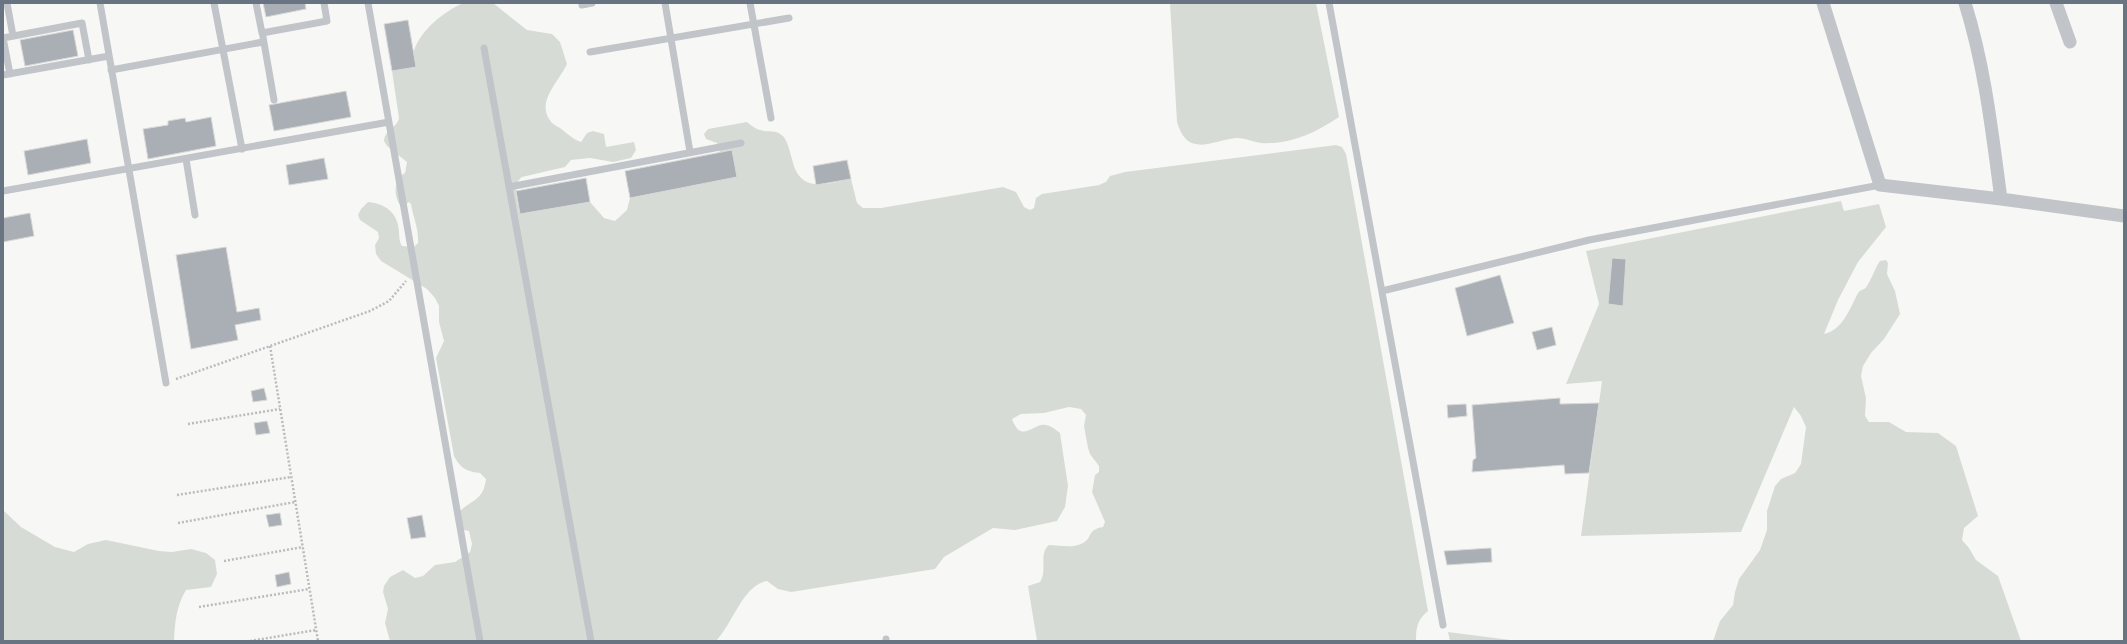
<svg xmlns="http://www.w3.org/2000/svg" width="2127" height="644" font-family="Ubuntu,sans-serif">
	<rect width="100%" height="100%" fill="#f7f8f5"/>
	<path fill="#d6dcd5" d="M 463,3 L 493,3 L 527,30 L 552,34 L 560,42 L 567,64 C 559,82 534,103 552,123 C 554,125 557,126 560,128 C 567,133 572,139 581,142 L 587,133 L 593,131 L 604,134 L 606,147 L 634,142 L 636,150 L 631,158 L 613,162 L 590,158 L 571,160 L 565,167 L 522,177 C 511,185 518,204 521,214 L 590,202 L 604,218 L 615,221 L 627,210 L 630,198 L 736,177 L 720,153 L 717,143 L 706,139 L 704,134 L 708,129 L 747,122 C 751,125 755,129 760,130 C 768,133 775,129 783,136 C 788,142 790,152 792,159 C 800,194 824,184 851,179 L 857,203 L 863,208 L 881,208 L 1003,187 L 1016,192 L 1024,207 L 1030,210 L 1034,208 L 1036,198 L 1042,194 L 1099,185 L 1106,182 L 1110,176 L 1125,172 L 1336,145 L 1342,147 L 1346,154 L 1428,611 C 1417,620 1416,628 1416,641 L 1037,641 L 1028,586 L 1040,582 C 1048,570 1038,554 1049,545 C 1059,545 1073,549 1083,543 C 1093,538 1086,530 1103,527 L 1105,522 L 1092,492 L 1095,475 L 1099,472 L 1099,466 L 1090,454 L 1088,448 L 1084,426 L 1086,415 L 1081,409 L 1069,407 L 1044,413 L 1021,414 L 1012,419 C 1022,445 1033,422 1046,425 C 1052,426 1056,430 1060,433 L 1068,486 L 1065,507 L 1057,521 L 1015,530 L 993,528 L 944,557 L 935,569 L 791,592 L 778,589 L 767,581 C 743,585 733,623 716,641 L 390,641 L 385,623 L 388,609 L 383,592 L 384,586 L 390,577 L 403,570 L 415,578 L 423,576 L 435,565 L 455,562 L 470,552 L 472,544 L 469,531 L 458,529 L 455,518 C 466,499 483,505 486,479 L 480,473 C 467,472 460,468 454,456 L 436,358 L 444,341 L 439,322 L 439,306 L 435,298 L 427,289 L 381,261 L 376,254 L 375,245 L 379,238 L 378,232 L 360,220 L 358,215 L 361,209 L 368,202 C 382,203 395,210 398,225 C 400,233 398,239 402,246 L 414,247 L 418,243 C 419,229 413,217 411,204 L 409,202 L 402,207 C 393,199 393,178 405,173 L 407,162 L 387,146 L 384,141 C 385,129 397,128 399,118 L 392,71 L 415,66 C 415,62 412,55 414,51 C 420,30 445,11 463,3 Z
		M 1170,3 L 1316,3 L 1339,117 C 1315,133 1290,145 1261,143 C 1253,142 1246,138 1237,138 C 1212,140 1188,159 1177,122 Z
		M 1841,201 L 1844,211 L 1879,204 L 1886,227 L 1858,262 L 1838,300 L 1824,334 C 1843,330 1850,308 1858,293 C 1861,289 1865,290 1867,286 C 1872,278 1875,268 1880,261 L 1886,260 L 1888,263 L 1887,274 L 1895,291 L 1900,314 L 1884,339 L 1871,353 L 1863,366 L 1861,376 L 1866,398 L 1865,416 L 1869,422 L 1889,422 L 1906,432 L 1938,433 L 1956,446 L 1978,516 L 1964,528 L 1962,540 L 1969,548 L 1976,560 L 1998,576 L 2021,641 L 1713,641 L 1720,621 L 1733,605 L 1735,592 L 1739,579 L 1760,550 L 1767,530 L 1767,511 L 1775,486 L 1781,479 L 1795,473 L 1801,464 L 1806,427 L 1801,416 L 1794,407 L 1741,532 L 1581,536 L 1602,381 L 1566,384 L 1599,304 L 1586,251 Z
		M 3,510 L 21,527 L 55,547 L 74,552 L 88,544 L 106,540 L 159,551 L 172,552 L 191,549 L 206,553 L 215,560 L 217,574 L 211,587 L 186,590 C 176,607 175,622 174,641 L 3,641 Z
		M 1448,632 L 1518,641 L 1450,641 Z"/>
	<path fill="#aaafb6" stroke="#d9d9d7" d="M 263,3 L 305,3 L 306,9 L 266,17 Z
		M 408,20 L 416,67 L 392,71 L 384,24 Z
		M 73,30 L 78,56 L 25,66 L 20,40 Z
		M 346,91 L 351,117 L 274,131 L 269,105 Z
		M 211,117 L 216,146 L 148,159 L 143,129 L 168,125 L 168,121 L 185,118 L 186,122 Z
		M 87,139 L 91,163 L 28,175 L 24,151 Z
		M 732,150 L 737,177 L 630,198 L 625,171 Z
		M 324,158 L 328,179 L 289,185 L 286,165 Z
		M 847,160 L 851,179 L 816,185 L 813,166 Z
		M 586,178 L 590,202 L 520,214 L 516,191 Z
		M 30,213 L 34,236 L 3,242 L 3,218 Z
		M 226,247 L 237,312 L 259,308 L 261,320 L 235,325 L 238,340 L 191,349 L 176,255 Z
		M 1612,258 L 1626,259 L 1623,306 L 1608,304 Z
		M 1500,275 L 1514,323 L 1467,336 L 1455,288 Z
		M 1552,327 L 1556,345 L 1537,350 L 1532,332 Z
		M 264,388 L 267,400 L 253,402 L 251,391 Z
		M 1560,398 L 1560,404 L 1599,403 L 1589,473 L 1565,474 L 1564,465 L 1472,472 L 1473,460 L 1476,458 L 1472,405 Z
		M 1466,404 L 1467,416 L 1448,418 L 1447,405 Z
		M 267,421 L 270,433 L 256,435 L 254,423 Z
		M 280,513 L 282,525 L 269,527 L 266,515 Z
		M 422,515 L 426,537 L 411,539 L 407,518 Z
		M 1491,548 L 1492,562 L 1447,565 L 1444,551 Z
		M 289,572 L 291,584 L 277,587 L 275,575 Z"/>
	<g fill="none" stroke-linecap="round" stroke-linejoin="round">
		<path stroke="#b9bbbe" stroke-width="2.5" stroke-dasharray="2 2" stroke-linecap="butt" d="M 270,346 L 318,641
			M 176,379 L 370,311 L 389,301 L 406,281
			M 188,424 L 280,409
			M 177,495 L 291,477
			M 178,523 L 295,502
			M 224,561 L 303,547
			M 199,607 L 309,589
			M 250,641 L 316,630"/>
		<path stroke="#c1c4c8" stroke-width="7" d="M 7,3 L 13,36
			M 100,3 L 166,383
			M 214,3 L 242,149
			M 256,3 L 262,33 L 327,21 L 324,3
			M 368,3 L 480,641
			M 665,3 L 690,152
			M 750,3 L 771,118
			M 1329,3 L 1443,625
			M 582,5 L 592,3
			M 263,37 L 274,100
			M 3,38 L 82,23 L 89,60
			M 3,38 L 10,74
			M 484,48 L 591,641
			M 590,52 L 789,18
			M 111,70 L 263,42
			M 3,75 L 109,56
			M 186,159 L 195,215
			M 509,187 L 741,143
			M 3,191 L 389,122
			M 1382,291 L 1589,240 L 1880,185
			M 886,639 L 886,641"/>
		<path stroke="#c1c4c8" stroke-width="13" d="M 1823,3 L 1880,185 L 2001,199 L 2124,216
			M 1965,3 C 1985,67 1992,132 2001,199
			M 2056,3 L 2070,42"/>
	</g>
	<rect width="2127" height="644" fill="none" stroke="#697483" stroke-width="8"/>
</svg>
